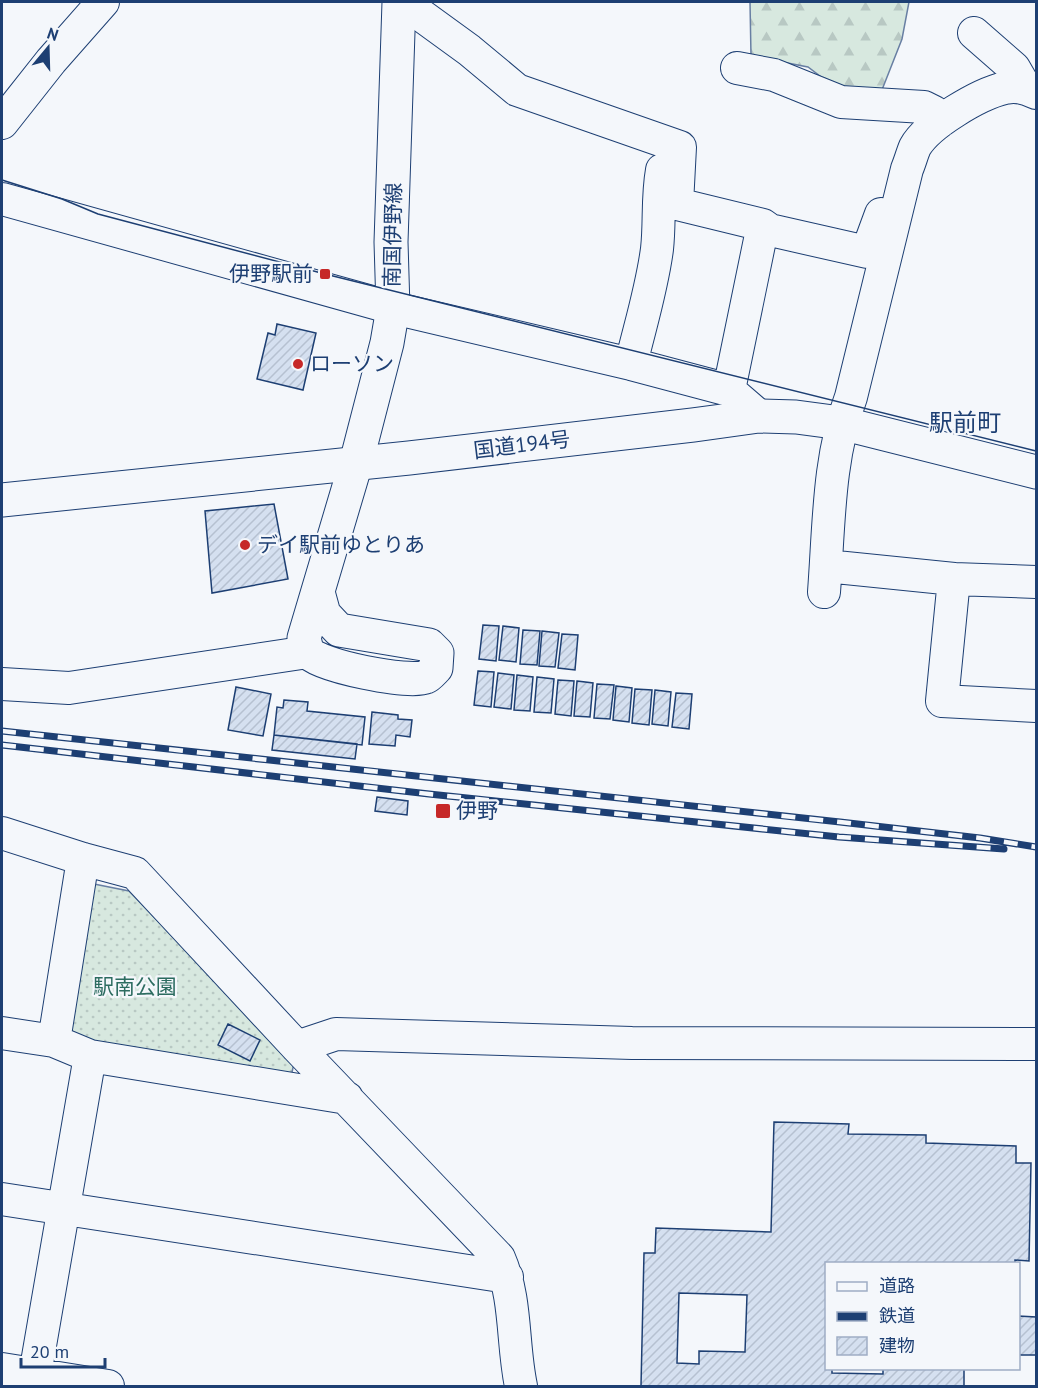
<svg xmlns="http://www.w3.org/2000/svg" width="1038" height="1388" font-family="'PT Sans','Noto Sans JP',sans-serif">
	<defs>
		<pattern id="grass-dots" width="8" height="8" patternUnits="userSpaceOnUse" patternTransform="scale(1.5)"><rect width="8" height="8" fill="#d7e8df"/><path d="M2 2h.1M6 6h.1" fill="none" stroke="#b8c8c3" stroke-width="1.8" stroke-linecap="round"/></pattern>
		<pattern id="forest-firs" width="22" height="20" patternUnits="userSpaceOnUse" patternTransform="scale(1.5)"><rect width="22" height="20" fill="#d7e8df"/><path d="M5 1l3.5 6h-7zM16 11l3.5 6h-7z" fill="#b8c8c3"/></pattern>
		<pattern id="building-hatch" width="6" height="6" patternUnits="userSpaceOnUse" patternTransform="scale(1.5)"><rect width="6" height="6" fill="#d5e0f0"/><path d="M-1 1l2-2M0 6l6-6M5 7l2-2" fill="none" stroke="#b6c1d1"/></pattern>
	</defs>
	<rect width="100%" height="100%" fill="#f4f7fb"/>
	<path fill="url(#grass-dots)" stroke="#687fa3" stroke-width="1.5" d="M 94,884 L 129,891 L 294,1063 L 291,1077 L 74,1039 L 66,1024 Z"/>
	<path fill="url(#forest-firs)" stroke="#687fa3" stroke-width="1.5" d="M 750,2 L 909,2 L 902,39 L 878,100 L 845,95 L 808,67 L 751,56 Z"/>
	<path fill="url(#building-hatch)" stroke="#1d3f73" stroke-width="1.5" fill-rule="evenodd" d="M 277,324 L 316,333 L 303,390 L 257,379 L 268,333 L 275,335 Z
		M 274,504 L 288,579 L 212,593 L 205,511 Z
		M 483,625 L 499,626 L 496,661 L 479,659 Z
		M 503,626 L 519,628 L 516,662 L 499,660 Z
		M 523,630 L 540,631 L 537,665 L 520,664 Z
		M 542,631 L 559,633 L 555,667 L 539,666 Z
		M 562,634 L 578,635 L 575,670 L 558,668 Z
		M 478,671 L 494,672 L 491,707 L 474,705 Z
		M 498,673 L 514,675 L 511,709 L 494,707 Z
		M 517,675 L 533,677 L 530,711 L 514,710 Z
		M 537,677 L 554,679 L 551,713 L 534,712 Z
		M 558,680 L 574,681 L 571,716 L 555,714 Z
		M 577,681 L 593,683 L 590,717 L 574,716 Z
		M 597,684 L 614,685 L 610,719 L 594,718 Z
		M 616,686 L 632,688 L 629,722 L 613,720 Z
		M 236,687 L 271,694 L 263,736 L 228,730 Z
		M 635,689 L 652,690 L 649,725 L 632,723 Z
		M 655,690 L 671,692 L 668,726 L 652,724 Z
		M 676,693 L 692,694 L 689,729 L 672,727 Z
		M 284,700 L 308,702 L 307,711 L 365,717 L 362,745 L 274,735 L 277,707 L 283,708 Z
		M 372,712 L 398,715 L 398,719 L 412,720 L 410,737 L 396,735 L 395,746 L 369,744 Z
		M 274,735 L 357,744 L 355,759 L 272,750 Z
		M 377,797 L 408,801 L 407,815 L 375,811 Z
		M 228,1024 L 260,1040 L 250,1061 L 218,1045 Z
		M 774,1122 L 849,1124 L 848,1134 L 926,1135 L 926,1143 L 1016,1146 L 1016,1163 L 1031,1163 L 1029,1261 L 1015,1260 L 1015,1264 L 826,1264 L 826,1368 L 832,1368 L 832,1373 L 883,1374 L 883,1368 L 964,1368 L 964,1386 L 641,1386 L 644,1253 L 655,1253 L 656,1228 L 771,1232 ZM 679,1293 L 747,1295 L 745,1352 L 699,1351 L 699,1364 L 677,1363 Z
		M 1018,1316 L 1036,1317 L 1036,1355 L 1018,1355 Z"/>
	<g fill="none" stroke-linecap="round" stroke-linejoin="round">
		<defs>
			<path id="minor" d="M 403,2 L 469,50 L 517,90 L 680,147 L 677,204 L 763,225 L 729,390
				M 974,33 L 1014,68 L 1025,87
				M 737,68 L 774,75 L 841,102 L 924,107 L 934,112 L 942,120
				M 2,123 L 51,61 L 103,2
				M 2,199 L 393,308 L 631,364 L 729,390 L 759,416
				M 763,225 L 770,230 L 867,252 L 881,214
				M 631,364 C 640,326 652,288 657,249 C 660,222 657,198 662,170
				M 826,566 L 954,579
				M 1036,582 L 954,579 L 942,701 L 1036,706
				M 824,592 C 829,526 828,458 851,397 L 907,169 C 910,162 912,154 915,147 C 928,124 979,94 1005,88 C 1016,85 1026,88 1036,93
				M 2,684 L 69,688 L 308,652
				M 2,833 L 83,859 L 135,873 L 297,1047 L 499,1258 C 517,1299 512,1344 521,1386
				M 2,1033 L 54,1041 L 90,1056 L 347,1098
				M 54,1041 L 83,859
				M 297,1047 L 336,1034 L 632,1043 L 1036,1044
				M 2,1199 L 507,1277
				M 2,1369 L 108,1386
				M 33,1386 L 90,1056"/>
			<path id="major" d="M 318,592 L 324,614 L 339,630 L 429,645 L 437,653 L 436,668 C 433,671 429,676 426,677 C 410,684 318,666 308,652 C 306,648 305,642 304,638 L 356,463 L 387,343 L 393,308 L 391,242 L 399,2"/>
			<path id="highway" d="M 2,500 L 409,458 L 693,425 L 759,416 L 796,417 L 841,423 L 1036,472"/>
		</defs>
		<use href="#minor" stroke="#1d3f73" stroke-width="34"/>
		<use href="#major" stroke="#1d3f73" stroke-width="35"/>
		<use href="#highway" stroke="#1d3f73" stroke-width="35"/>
		<use href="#minor" stroke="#f4f7fb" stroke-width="32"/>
		<use href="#major" stroke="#f4f7fb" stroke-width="33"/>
		<use href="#highway" stroke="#f4f7fb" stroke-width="33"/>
		<path stroke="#1d3f73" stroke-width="1.5" d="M 2,180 L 62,199 L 98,214 L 325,274 L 1036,451"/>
		<defs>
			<path id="rail" d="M 2,731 L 840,822 L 980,838 L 1036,847
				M 2,745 L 429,794 L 839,837 L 1004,849"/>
		</defs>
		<use href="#rail" stroke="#1d3f73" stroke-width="7"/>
		<use href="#rail" stroke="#f4f7fb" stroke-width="4.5" stroke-dasharray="14" stroke-linecap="butt"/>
	</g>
	<g fill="#c62828" stroke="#f4f7fb" stroke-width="2">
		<rect x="319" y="268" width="12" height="12" rx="3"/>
		<circle cx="298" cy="364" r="6"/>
		<circle cx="245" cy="545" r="6"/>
		<rect x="435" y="803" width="16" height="16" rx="3"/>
	</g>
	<g text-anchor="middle" stroke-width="4.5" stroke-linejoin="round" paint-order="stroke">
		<g font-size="21" fill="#1d3f73" stroke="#f4f7fb">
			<text transform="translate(393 235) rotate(-89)" y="7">南国伊野線</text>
			<text transform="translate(522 445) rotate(-7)" y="7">国道194号</text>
		</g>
		<g font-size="21" fill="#1d3f73" stroke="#f4f7fb" text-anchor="start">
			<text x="313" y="281" text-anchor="end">伊野駅前</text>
			<text x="310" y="371">ローソン</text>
			<text x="257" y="552">デイ駅前ゆとりあ</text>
			<text x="456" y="818">伊野</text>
		</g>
		<g font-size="21" fill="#2c6c60" stroke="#f4f7fb">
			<text x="135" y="994">駅南公園</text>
		</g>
		<g font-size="24" fill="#1d3f73" stroke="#f4f7fb">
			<text x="965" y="431">駅前町</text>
		</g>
	</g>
	<rect width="1038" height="1388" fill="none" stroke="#1d3f73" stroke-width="6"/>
	<rect x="825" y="1262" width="195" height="108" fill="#f4f7fb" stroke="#9eadc5" stroke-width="1.5"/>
	<rect x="837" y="1282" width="30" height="9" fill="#f4f7fb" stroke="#9eadc5" stroke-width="1.5"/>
	<text x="879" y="1292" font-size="18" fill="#1d3f73">道路</text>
	<rect x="837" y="1312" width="30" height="9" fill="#1d3f73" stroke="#9eadc5" stroke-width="1.5"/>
	<text x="879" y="1322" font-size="18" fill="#1d3f73">鉄道</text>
	<rect x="837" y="1337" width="30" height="18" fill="url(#building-hatch)" stroke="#9eadc5" stroke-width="1.5"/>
	<text x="879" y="1352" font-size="18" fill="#1d3f73">建物</text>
	<g transform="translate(48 48) rotate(19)" stroke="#f4f7fb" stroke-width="4.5" paint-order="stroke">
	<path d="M0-4.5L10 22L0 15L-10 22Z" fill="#1d3f73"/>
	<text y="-9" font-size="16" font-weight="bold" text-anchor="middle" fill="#1d3f73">N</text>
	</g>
	<path d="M21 1358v9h84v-9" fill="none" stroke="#1d3f73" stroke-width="3"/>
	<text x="30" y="1358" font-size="18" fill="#1d3f73" stroke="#f4f7fb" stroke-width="4.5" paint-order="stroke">20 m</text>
</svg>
